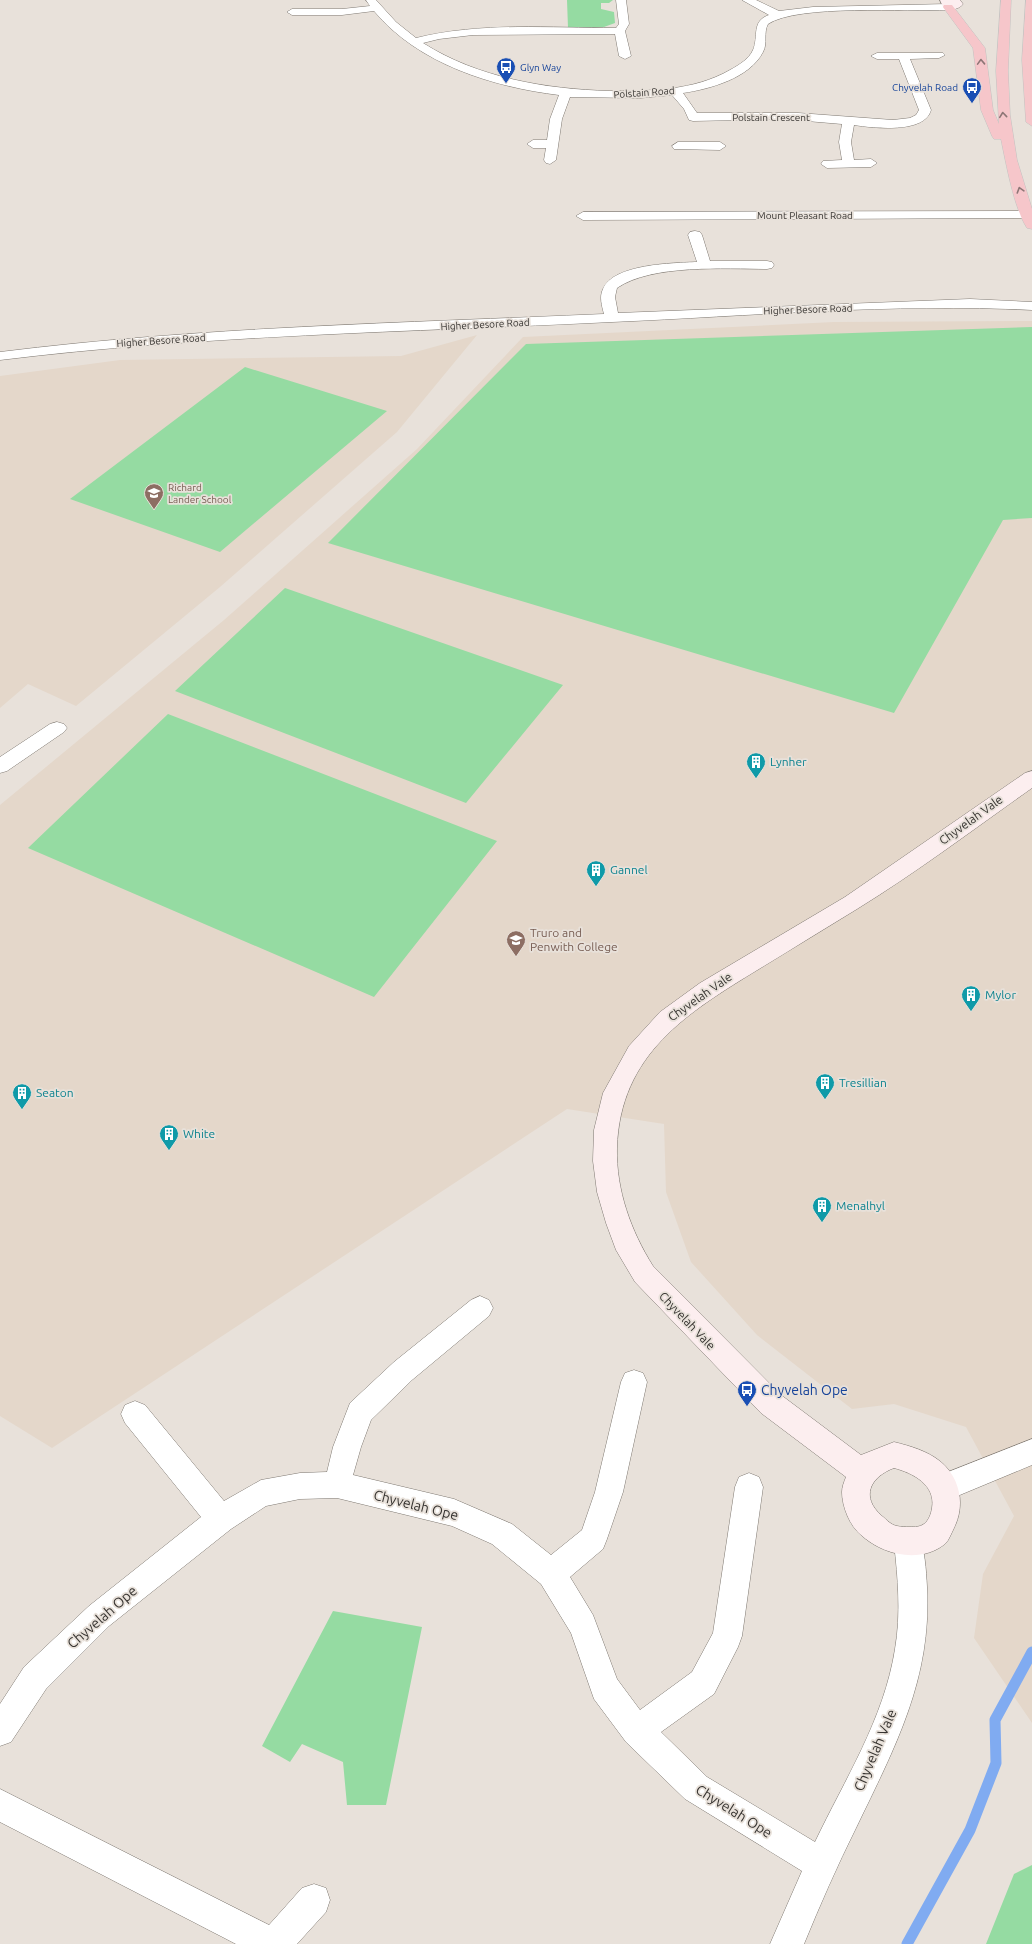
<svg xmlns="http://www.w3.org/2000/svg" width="1032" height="1944" font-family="Ubuntu,sans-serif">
	<rect width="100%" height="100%" fill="#e8e1da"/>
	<path fill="#e4d7ca" d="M 1032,321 L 1032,1723 L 974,1638 L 983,1574 L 1014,1516 L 966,1427 L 894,1404 L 852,1409 L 757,1335 L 691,1262 L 666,1192 L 664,1124 L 567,1109 L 52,1448 L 0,1416 L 0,805 L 224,620 L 417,449 L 523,337 L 834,322 Z
		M 477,335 L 397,432 L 220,587 L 76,706 L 28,684 L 0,708 L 0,376 L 120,360 L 401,356 Z"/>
	<path fill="#95dba2" d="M 567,0 L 613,0 L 609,3 L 601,3 L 601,9 L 614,12 L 615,23 L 604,27 L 568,28 Z
		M 1032,327 L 1032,518 L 1003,520 L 894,713 L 328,543 L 526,344 Z
		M 245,367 L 387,411 L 220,552 L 70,499 Z
		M 285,588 L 563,685 L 466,803 L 175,691 Z
		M 168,714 L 497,841 L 374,997 L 28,848 Z
		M 333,1611 L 422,1627 L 386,1805 L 347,1805 L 343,1762 L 302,1744 L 290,1762 L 262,1746 Z
		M 1032,1865 L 1032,1944 L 986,1944 L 1014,1874 Z"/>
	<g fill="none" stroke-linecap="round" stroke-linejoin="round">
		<path stroke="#80abf1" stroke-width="11" d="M 907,1944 L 970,1830 L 996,1763 L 995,1720 L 1032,1652"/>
		<defs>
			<path id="street" d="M 366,0 L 376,0 L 396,22 L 416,38 C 481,22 550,28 616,28 L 619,24 L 616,0 L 626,0 L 629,24 L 625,31 L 631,56 L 625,59 L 619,56 L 615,34 L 473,35 L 439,39 L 423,43 C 478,78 546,89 609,91 C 651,91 693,91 730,70 C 739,65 749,59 753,50 C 759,36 751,21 769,15 L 742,0 L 756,0 L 779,11 L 813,7 L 948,4 L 953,7 L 948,10 C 908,12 798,4 768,24 C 763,33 768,43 763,52 C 750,78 710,89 683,93 L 697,113 L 798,113 L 893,120 L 910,118 L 916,115 L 919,110 L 899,59 L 877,59 L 871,56 L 877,53 L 943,53 L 945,55 L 939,58 L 910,59 L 931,110 C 925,134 873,128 854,125 L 851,142 L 854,160 L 871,159 L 877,163 L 871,167 L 827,168 L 821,164 L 823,161 L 842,160 L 839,142 L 842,124 L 783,119 L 693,121 L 689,120 L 684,109 L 672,95 L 640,98 L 570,97 L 562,119 L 556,160 L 550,164 L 546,163 L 544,160 L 546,148 L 533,148 L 527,144 L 533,140 L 547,140 L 550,119 L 559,95 C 493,87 418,64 374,11 L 342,15 L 292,15 L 287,12 L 292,9 L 342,9 L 370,6 Z
				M 678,142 L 720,142 L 726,146 L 720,150 L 674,149 L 672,146 Z
				M 1027,211 L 1032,212 L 1032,218 L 583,220 L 576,216 L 583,212 Z
				M 695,231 L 700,232 L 702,235 L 710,261 L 767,261 L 772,262 L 774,265 L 772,268 L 767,269 C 725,269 652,264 617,288 L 615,297 L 618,313 L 970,299 L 1032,302 L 1032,310 C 892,303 751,316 612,322 C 408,332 203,335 0,360 L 0,352 C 200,327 402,323 604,314 C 602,306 599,297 603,289 C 613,264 673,263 697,262 L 688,235 L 690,232 Z
				M 57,722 L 64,724 L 67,728 L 64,732 L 7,771 L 0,773 L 0,757 L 50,724 Z
				M 480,1296 L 489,1300 L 493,1308 L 489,1316 L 412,1380 L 371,1420 L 361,1447 L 353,1475 L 454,1499 L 512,1524 L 551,1555 L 582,1530 L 595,1492 L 621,1382 L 625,1373 L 634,1370 L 643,1373 L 647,1382 L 623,1492 L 607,1539 L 603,1549 L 570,1577 L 593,1615 L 617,1679 L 640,1710 L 692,1672 L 713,1633 L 735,1487 L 739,1477 L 749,1473 L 759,1477 L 763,1487 L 742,1636 L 738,1647 L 714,1694 L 661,1732 L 707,1777 L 815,1842 C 845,1779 884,1719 895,1649 C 901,1614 898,1578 894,1543 L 898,1533 L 908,1529 L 918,1533 C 925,1550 926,1569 927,1587 C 932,1679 895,1747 856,1828 C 837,1866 820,1905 804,1944 L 770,1944 L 802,1871 L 685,1799 L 626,1742 L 594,1699 L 571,1633 L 541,1584 L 492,1544 L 452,1526 L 337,1498 L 300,1499 L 266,1506 L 231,1529 L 109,1626 L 46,1689 L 11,1742 L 0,1746 L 0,1704 L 24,1667 L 89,1606 L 201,1517 L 125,1423 L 121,1414 L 125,1405 L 135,1401 L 145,1405 L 224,1501 L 261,1480 L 300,1473 L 327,1472 L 333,1447 L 350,1403 L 394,1362 L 471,1300 Z
				M 1032,1439 L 1032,1465 L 943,1502 L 933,1498 L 929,1488 L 933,1478 Z
				M 0,1789 L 269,1925 L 302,1888 L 314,1884 L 326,1888 L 330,1900 L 326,1912 L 297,1944 L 236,1944 L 0,1822 Z"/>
			<path id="secondary" d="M 940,0 L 960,0 L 963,4 C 960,9 950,11 944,9 Z
				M 1032,771 L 1032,788 C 974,829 917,872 857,909 C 824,929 792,949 759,969 C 687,1013 620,1054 617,1148 C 616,1190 631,1231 653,1266 L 781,1395 L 861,1455 L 894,1442 C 910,1446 928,1451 941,1462 C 961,1479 965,1506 954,1528 C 951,1534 949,1540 945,1544 C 920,1564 883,1555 861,1535 C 850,1526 842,1507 842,1492 C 842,1487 844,1482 846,1477 L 761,1413 L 635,1282 L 616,1250 L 606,1223 L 597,1192 L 593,1161 L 594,1130 L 603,1093 L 629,1046 L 660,1012 L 700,983 L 845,897 L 1025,773 ZM 894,1468 C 913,1473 936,1485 932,1508 C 931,1514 929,1520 924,1524 C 920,1527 915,1527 909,1527 C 906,1527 901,1527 897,1526 C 891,1525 887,1520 882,1516 C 860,1497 870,1477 894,1468 Z"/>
			<path id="highway" d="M 1001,0 L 1011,0 L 1008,71 L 1010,115 L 1017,160 L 1032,209 L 1032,229 L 1027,228 C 1014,208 1006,163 1001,139 L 994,139 L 992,136 L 981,110 L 973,48 L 943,7 L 944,5 L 952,5 L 985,48 L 993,110 L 999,124 L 996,71 Z
				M 1026,0 L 1032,0 L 1032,126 L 1026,122 L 1022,60 Z"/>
		</defs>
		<use href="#street" stroke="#7f7972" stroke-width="1"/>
		<use href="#secondary" stroke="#7f7972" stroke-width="1"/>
		<use href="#highway" stroke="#c3c2c1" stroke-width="1"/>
		<use href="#street" fill="#fff" fill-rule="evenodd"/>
		<use href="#secondary" fill="#fceeef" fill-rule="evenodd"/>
		<use href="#highway" fill="#f6c6ca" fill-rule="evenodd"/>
	</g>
	<defs><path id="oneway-chevron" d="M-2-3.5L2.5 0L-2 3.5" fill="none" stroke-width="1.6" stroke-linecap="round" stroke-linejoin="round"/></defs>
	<g stroke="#8d7676">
		<use href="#oneway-chevron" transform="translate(981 62) rotate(-92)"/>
		<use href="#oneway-chevron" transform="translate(1003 115) rotate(-96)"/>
		<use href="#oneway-chevron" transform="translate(1020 190) rotate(-107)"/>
	</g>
	<defs>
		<symbol id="bus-pin" viewBox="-11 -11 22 30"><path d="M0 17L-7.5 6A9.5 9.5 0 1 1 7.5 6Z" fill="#1a4fb4" stroke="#e8e1da"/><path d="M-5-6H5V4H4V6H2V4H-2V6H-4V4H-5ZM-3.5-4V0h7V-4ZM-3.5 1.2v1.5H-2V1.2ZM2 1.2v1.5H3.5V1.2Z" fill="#fff"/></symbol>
		<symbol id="school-pin" viewBox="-11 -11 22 30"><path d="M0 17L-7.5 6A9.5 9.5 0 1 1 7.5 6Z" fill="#8d6e63" stroke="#e8e1da"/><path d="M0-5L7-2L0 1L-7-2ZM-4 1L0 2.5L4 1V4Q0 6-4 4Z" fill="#fff"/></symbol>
		<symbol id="building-pin" viewBox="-11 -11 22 30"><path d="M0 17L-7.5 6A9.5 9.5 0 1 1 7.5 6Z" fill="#0f9aa8" stroke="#e8e1da"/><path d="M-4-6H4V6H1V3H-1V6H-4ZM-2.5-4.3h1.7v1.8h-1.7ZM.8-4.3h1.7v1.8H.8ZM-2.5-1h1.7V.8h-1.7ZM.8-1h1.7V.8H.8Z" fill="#fff"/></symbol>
		<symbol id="university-pin" viewBox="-11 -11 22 30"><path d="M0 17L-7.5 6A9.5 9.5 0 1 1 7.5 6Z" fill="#8d6e63" stroke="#e8e1da"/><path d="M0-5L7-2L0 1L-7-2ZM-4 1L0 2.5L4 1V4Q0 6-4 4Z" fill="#fff"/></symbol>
	</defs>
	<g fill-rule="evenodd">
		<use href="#bus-pin" x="495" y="56" width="22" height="30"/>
		<use href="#bus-pin" x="961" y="76" width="22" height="30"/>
		<use href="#school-pin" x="143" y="482" width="22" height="30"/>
		<use href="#building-pin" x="745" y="751" width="22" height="30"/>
		<use href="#building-pin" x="585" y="859" width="22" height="30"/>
		<use href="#university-pin" x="505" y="929" width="22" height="30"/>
		<use href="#building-pin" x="960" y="984" width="22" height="30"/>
		<use href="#building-pin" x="814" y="1072" width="22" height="30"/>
		<use href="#building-pin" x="11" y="1082" width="22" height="30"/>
		<use href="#building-pin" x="158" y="1123" width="22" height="30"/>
		<use href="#building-pin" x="811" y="1195" width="22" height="30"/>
		<use href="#bus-pin" x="736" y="1379" width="22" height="30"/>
	</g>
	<g text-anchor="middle" stroke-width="3.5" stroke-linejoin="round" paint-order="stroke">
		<g font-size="10" fill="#164399" stroke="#e8e1da" text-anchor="start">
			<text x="520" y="71">Glyn Way</text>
			<text x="958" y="91" text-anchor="end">Chyvelah Road</text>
		</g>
		<g font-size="10" fill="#373431" stroke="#e8e1da">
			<text transform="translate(644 92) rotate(-4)" y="4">Polstain Road</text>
			<text x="771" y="121">Polstain Crescent</text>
			<text x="805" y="219">Mount Pleasant Road</text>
			<text transform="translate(808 309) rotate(-2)" y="4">Higher Besore Road</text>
			<text transform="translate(485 324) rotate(-3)" y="4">Higher Besore Road</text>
			<text transform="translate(161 340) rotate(-4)" y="4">Higher Besore Road</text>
		</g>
		<g font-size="10" fill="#785e54" stroke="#e8e1da" text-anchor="start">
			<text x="168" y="491">Richard<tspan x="168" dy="12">Lander School</tspan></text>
		</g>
		<g font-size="12" fill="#0d838f" stroke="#e8e1da" text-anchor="start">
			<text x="770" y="766">Lynher</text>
			<text x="610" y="874">Gannel</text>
			<text x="985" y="999">Mylor</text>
			<text x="839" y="1087">Tresillian</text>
			<text x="36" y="1097">Seaton</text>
			<text x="183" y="1138">White</text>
			<text x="836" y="1210">Menalhyl</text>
		</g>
		<g font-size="12" fill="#373431" stroke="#e8e1da">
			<text transform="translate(971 820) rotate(-36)" y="4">Chyvelah Vale</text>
			<text transform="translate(700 997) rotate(-35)" y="4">Chyvelah Vale</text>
			<text transform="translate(687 1321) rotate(46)" y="4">Chyvelah Vale</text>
		</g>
		<g font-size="12" fill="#785e54" stroke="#e8e1da" text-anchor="start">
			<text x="530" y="937">Truro and<tspan x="530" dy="14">Penwith College</tspan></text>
		</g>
		<g font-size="14" fill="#164399" stroke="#e8e1da" text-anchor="start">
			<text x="761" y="1395">Chyvelah Ope</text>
		</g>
		<g font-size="14" fill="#373431" stroke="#e8e1da">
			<text transform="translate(416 1505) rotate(14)" y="5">Chyvelah Ope</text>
			<text transform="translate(102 1617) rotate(-41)" y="5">Chyvelah Ope</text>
			<text transform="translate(875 1750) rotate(-67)" y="5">Chyvelah Vale</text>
			<text transform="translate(734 1811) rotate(32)" y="5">Chyvelah Ope</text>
		</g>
	</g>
</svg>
